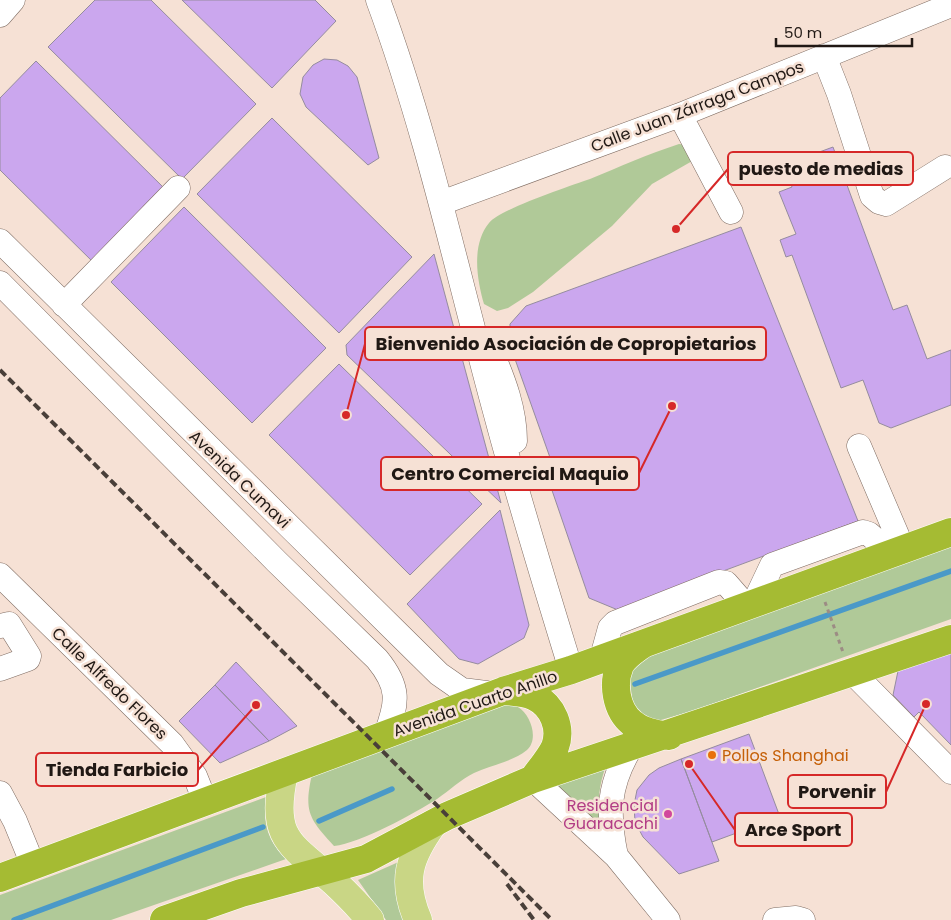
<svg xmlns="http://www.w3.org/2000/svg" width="951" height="920" font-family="Poppins,sans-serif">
	<rect width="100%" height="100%" fill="#f6e1d5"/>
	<path fill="#b0c998" d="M 679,144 L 686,145 L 694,160 L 652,184 L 612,226 L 533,292 L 508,308 L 497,311 L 484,304 C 477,280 471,245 489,223 C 500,209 570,186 590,179 C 619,167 648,154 679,144 Z
		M 951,545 L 951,619 L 692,711 L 654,722 L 633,706 L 629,673 L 646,652 Z
		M 507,704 C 510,705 515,705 518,707 C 531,715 539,739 527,750 C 512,762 491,765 474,773 C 460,780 450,790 437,799 C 413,814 361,843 334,846 C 308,818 304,811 312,774 C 377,749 442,729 507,704 Z
		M 607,763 C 597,789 598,806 600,833 L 553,784 Z
		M 266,797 C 263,825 267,839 286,859 L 111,920 L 0,920 L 0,895 Z
		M 403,860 L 409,920 L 386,920 L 358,880 Z"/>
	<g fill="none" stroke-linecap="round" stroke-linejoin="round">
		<path stroke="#4a99c8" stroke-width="5.5" d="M 635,684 L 951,571
			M 319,821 L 392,789
			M 14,920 L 263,827"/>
	</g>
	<path fill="#cba7ee" stroke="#958c9e" d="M 95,0 L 151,0 L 256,104 L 182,179 L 48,47 Z
		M 182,0 L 315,0 L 336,21 L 272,88 Z
		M 324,59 L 337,60 L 348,66 L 357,77 L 379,158 L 368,165 L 306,107 L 300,94 L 303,77 L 313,65 Z
		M 36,61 L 171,195 L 99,268 L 0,170 L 0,98 Z
		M 272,118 L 412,257 L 339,333 L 197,194 Z
		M 833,147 L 893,310 L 907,305 L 927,359 L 951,350 L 951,405 L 891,428 L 879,423 L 863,380 L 841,388 L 792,255 L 786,257 L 780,240 L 796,234 L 779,192 L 792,187 L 784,165 Z
		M 184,207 L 326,348 L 252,423 L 111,282 Z
		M 741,227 L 858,521 L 618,610 L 589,598 L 545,470 L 553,466 L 510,345 L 510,324 L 526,306 Z
		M 434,254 L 501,503 L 347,355 L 346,345 Z
		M 339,364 L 482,504 L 410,575 L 269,435 Z
		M 500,510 L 529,625 L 524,638 L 478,664 L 459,659 L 407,604 Z
		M 951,653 L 951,745 L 919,712 L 914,717 L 893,695 L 898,671 Z
		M 236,662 L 297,726 L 269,741 L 215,685 Z
		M 215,685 L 269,741 L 220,763 L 179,721 Z
		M 749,734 L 780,817 L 712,842 L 681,759 Z
		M 681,759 L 719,861 L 679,874 L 643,837 L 635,822 L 634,805 L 637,790 L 649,775 L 659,768 Z"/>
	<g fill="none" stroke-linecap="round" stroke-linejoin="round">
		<defs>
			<path id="minor" d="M 378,0 C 428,135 458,277 496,415 C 519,501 545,585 571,670
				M 0,15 L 13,0
				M 824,56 L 839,94 L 872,196 L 879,202 L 886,204 L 945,167
				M 680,115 L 731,212
				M 441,203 L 680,115 L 951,5
				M 0,241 L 439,674 L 462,690 L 494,694
				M 0,283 L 277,562 L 377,659 C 400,687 398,702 386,734
				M 64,305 L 178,188
				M 492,353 C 504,381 515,410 515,441
				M 859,446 L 903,549
				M 0,575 L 172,744 L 195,776 L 205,801
				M 754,603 L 772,565 L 863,532 L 869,534 L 892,554
				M 0,626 L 9,624 L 29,656 L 28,659 L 0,669
				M 602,657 L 610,628 L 615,623 L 719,582 L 726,583 L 746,606
				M 852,672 L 951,772
				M 533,779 L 616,856 L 668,920
				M 0,793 L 15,821 L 33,865
				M 616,856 C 607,813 608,785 631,747
				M 775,920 L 796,918 L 803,920"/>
			<path id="major" d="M 284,773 C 270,837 288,843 333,881 C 346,893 359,906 370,920
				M 418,920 C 401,881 409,857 433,824"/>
			<path id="highway" d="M 643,644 C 635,650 625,656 620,665 C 612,684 616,710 632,723 C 642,732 656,734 669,736
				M 505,691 C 515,692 526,692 535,697 C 553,706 562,728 555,747 C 550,758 540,769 533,779
				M 0,878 L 503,691 L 571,670 L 951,532
				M 164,920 L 241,893 L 366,859 L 447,816 L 533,779 L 951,639"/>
		</defs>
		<use href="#minor" stroke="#7f6c62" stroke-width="25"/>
		<use href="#major" stroke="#fff" stroke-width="29"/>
		<use href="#highway" stroke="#fff" stroke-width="29"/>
		<path stroke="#9c8c84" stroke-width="3" stroke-dasharray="4 4" stroke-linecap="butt" d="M 825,602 L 843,652"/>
		<use href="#minor" stroke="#fff" stroke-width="24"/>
		<use href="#major" stroke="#c9d685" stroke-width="28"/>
		<use href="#highway" stroke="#a5bb33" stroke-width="28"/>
		<path stroke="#493f39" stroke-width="4" stroke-dasharray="8 4" stroke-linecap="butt" d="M 0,370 L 552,920
			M 507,884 L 534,920"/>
	</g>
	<circle fill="#e8710a" stroke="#f6e1d5" stroke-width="2" cx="712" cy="755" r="5"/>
	<circle fill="#d1479c" stroke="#f6e1d5" stroke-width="2" cx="668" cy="814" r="5"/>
	<g text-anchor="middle" stroke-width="5" stroke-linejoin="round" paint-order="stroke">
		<g font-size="16" fill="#201814" stroke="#f6e1d5">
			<text transform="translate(697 106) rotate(-21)" y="6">Calle Juan Zárraga Campos</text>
			<text transform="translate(240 479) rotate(44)" y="6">Avenida Cumavi</text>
			<text transform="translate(110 683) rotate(44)" y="6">Calle Alfredo Flores</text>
			<text transform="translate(475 703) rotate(-19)" y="6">Avenida Cuarto Anillo</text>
		</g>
		<g font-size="16" fill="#c56008" stroke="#f6e1d5" text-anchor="start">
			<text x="722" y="761">Pollos Shanghai</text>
		</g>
		<g font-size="16" fill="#b23c85" stroke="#f6e1d5" text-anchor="end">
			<text x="658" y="811">Residencial<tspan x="658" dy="18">Guaracachi</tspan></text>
		</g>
	</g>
	<path fill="none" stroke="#d62828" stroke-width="2" d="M676 229L728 169M346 415L365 344M672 406L639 473M256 705L198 770M926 704L886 792M689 764L735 830"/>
	<g fill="#d62828" stroke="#f6e1d5" stroke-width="2">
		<circle cx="676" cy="229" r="5"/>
		<circle cx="346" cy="415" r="5"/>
		<circle cx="672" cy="406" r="5"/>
		<circle cx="256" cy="705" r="5"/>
		<circle cx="926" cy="704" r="5"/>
		<circle cx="689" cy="764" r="5"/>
	</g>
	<g fill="#f6e1d5" stroke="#d62828" stroke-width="2">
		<rect x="728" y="152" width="185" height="33" rx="5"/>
		<rect x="365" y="327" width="401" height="33" rx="5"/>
		<rect x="381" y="457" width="258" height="33" rx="5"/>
		<rect x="36" y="753" width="162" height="33" rx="5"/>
		<rect x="788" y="775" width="98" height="33" rx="5"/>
		<rect x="735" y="813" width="117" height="33" rx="5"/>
	</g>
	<g font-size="18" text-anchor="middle" font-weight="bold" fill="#201814">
		<text x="821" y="175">puesto de medias</text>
		<text x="566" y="350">Bienvenido Asociación de Copropietarios</text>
		<text x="510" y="480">Centro Comercial Maquio</text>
		<text x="117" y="776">Tienda Farbicio</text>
		<text x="837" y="798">Porvenir</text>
		<text x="793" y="836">Arce Sport</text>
	</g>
	<path d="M776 38v8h136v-8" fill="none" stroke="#201814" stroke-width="2.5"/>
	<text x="784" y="38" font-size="15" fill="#201814" stroke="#f6e1d5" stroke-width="4" paint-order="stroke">50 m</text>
</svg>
